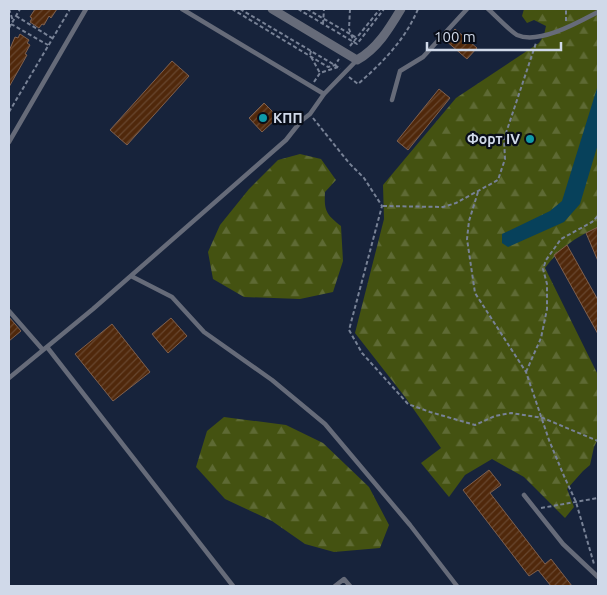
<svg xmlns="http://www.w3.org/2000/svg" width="607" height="595" font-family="Ubuntu,sans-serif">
	<defs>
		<pattern id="forest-firs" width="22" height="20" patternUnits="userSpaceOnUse" patternTransform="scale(1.25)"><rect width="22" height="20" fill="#445211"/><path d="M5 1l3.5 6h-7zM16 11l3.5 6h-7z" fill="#5e6a34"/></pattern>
		<pattern id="building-hatch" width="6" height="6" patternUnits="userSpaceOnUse" patternTransform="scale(1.25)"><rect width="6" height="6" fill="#50280b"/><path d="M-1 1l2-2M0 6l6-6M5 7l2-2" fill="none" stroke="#68472f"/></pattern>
	</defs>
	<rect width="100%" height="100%" fill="#17233b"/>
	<path fill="url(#forest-firs)" d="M 524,9 L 598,9 L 598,227 C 576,237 560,248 545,268 L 598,375 L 598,439 L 594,447 L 590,465 L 583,471 L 567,489 L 574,507 L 565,518 L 524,477 L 492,459 L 465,475 L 449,497 L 421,463 L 441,448 L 405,397 L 355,333 L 384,219 L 383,185 L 456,98 L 539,43 L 544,35 L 546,26 L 534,20 L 527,23 L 522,16 Z
		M 300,154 L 321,159 L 336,180 L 325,192 C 324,211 326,214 341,226 L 343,261 L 333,292 L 300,299 L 244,297 L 213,279 L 208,252 L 220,225 L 249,189 L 278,160 Z
		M 224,417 L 286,425 L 323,443 L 369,487 L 389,525 L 380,548 L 334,552 L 305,544 L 272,521 L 225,499 L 196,467 L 207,431 Z"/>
	<path fill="#07415b" d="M 598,85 L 598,144 L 580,204 L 564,222 L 508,247 L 502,243 L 502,234 L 550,211 L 562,201 Z"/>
	<path fill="url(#building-hatch)" stroke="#7f604e" d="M 35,9 L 57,9 L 51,18 L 49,16 L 44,25 L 42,24 L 39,28 L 30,22 L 32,18 L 30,17 Z
		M 455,29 L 477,48 L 467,59 L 445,40 Z
		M 20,34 L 29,40 L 27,43 L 30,45 L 25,54 L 27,55 L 9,87 L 9,51 L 15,37 L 18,38 Z
		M 172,61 L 189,76 L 127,145 L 110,130 Z
		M 439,89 L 450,98 L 408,150 L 397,141 Z
		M 264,103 L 278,117 L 262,132 L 249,118 Z
		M 598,227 L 598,261 L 586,233 Z
		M 567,245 L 598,300 L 598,334 L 554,255 Z
		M 9,317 L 21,331 L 9,341 Z
		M 171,318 L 187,336 L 168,353 L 152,334 Z
		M 112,324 L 150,372 L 113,401 L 75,354 Z
		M 489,470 L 501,485 L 490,493 L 545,564 L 551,559 L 572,586 L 551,586 L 538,570 L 529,576 L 463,490 Z"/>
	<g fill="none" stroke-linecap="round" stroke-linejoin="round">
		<path stroke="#788296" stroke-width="2" stroke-dasharray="4 2.5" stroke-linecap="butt" d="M 9,9 L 13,21
			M 232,9 L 328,67 L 335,65 L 339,59
			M 240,9 L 338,67
			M 298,9 L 357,44 L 384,9
			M 307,9 L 357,38
			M 350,9 L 349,29 L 354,42
			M 16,16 L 52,38
			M 566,21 L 566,9
			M 11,24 L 48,45
			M 323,24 L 324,9
			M 9,28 L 20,9
			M 350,46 L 380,9
			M 311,51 L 310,55 L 320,73
			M 349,77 L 358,84 C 383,62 405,40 418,9
			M 314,82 L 320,73 L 338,67 L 340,69
			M 9,112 L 70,9
			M 313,118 L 349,163 L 364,178 L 382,206 L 349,330 L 362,353 L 408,404 L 430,412 L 475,425 L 495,416 L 511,413 L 543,418 L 598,441
			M 478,192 L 469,221 L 467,239 L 475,293 L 526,372 L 549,440 L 564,476 L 576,502 L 594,564
			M 383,206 L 443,207 L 456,203 L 498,180 L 505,159 L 504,139 L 536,43
			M 526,372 L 541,338 L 547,309 L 547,284 L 543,269 L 546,260 L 561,239 L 592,222 L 598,216
			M 541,508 L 598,498"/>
		<path stroke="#666b79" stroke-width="4.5" d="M 182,9 L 324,94
			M 488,9 C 495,15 511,32 517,35 C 539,45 579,22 598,12
			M 392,100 L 400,71 L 423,57 L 467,9
			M 9,142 L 86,9
			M 131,276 L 172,297 L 204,332 L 272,380 L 325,424 L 410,525 L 457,586
			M 9,311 L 43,350
			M 47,347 L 233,586
			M 9,378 L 93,309 L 286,140 L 301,121 L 310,114 L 324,94 L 357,60
			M 524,495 L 563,544 L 598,577
			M 335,586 L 344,579 L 350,586"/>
		<path stroke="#666b79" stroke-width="9" d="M 272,9 L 357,60 C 377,49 389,29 401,9"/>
	</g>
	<g fill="#0f9aa8" stroke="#080d18" stroke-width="2">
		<circle cx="263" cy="118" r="5"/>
		<circle cx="530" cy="139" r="5"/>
	</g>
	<g text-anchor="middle" stroke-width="4.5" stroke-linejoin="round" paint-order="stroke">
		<g font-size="14" font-weight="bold" fill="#d0d9e9" stroke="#080d18" text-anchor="start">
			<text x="273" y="123">КПП</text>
			<text x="520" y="144" text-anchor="end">Форт IV</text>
		</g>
	</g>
	<rect width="607" height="595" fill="none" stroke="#d0d9e9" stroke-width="20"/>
	<path d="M427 42v8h134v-8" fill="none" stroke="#d0d9e9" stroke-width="2.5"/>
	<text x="434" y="42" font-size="15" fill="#d0d9e9" stroke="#080d18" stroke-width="4" paint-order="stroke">100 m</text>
</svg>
